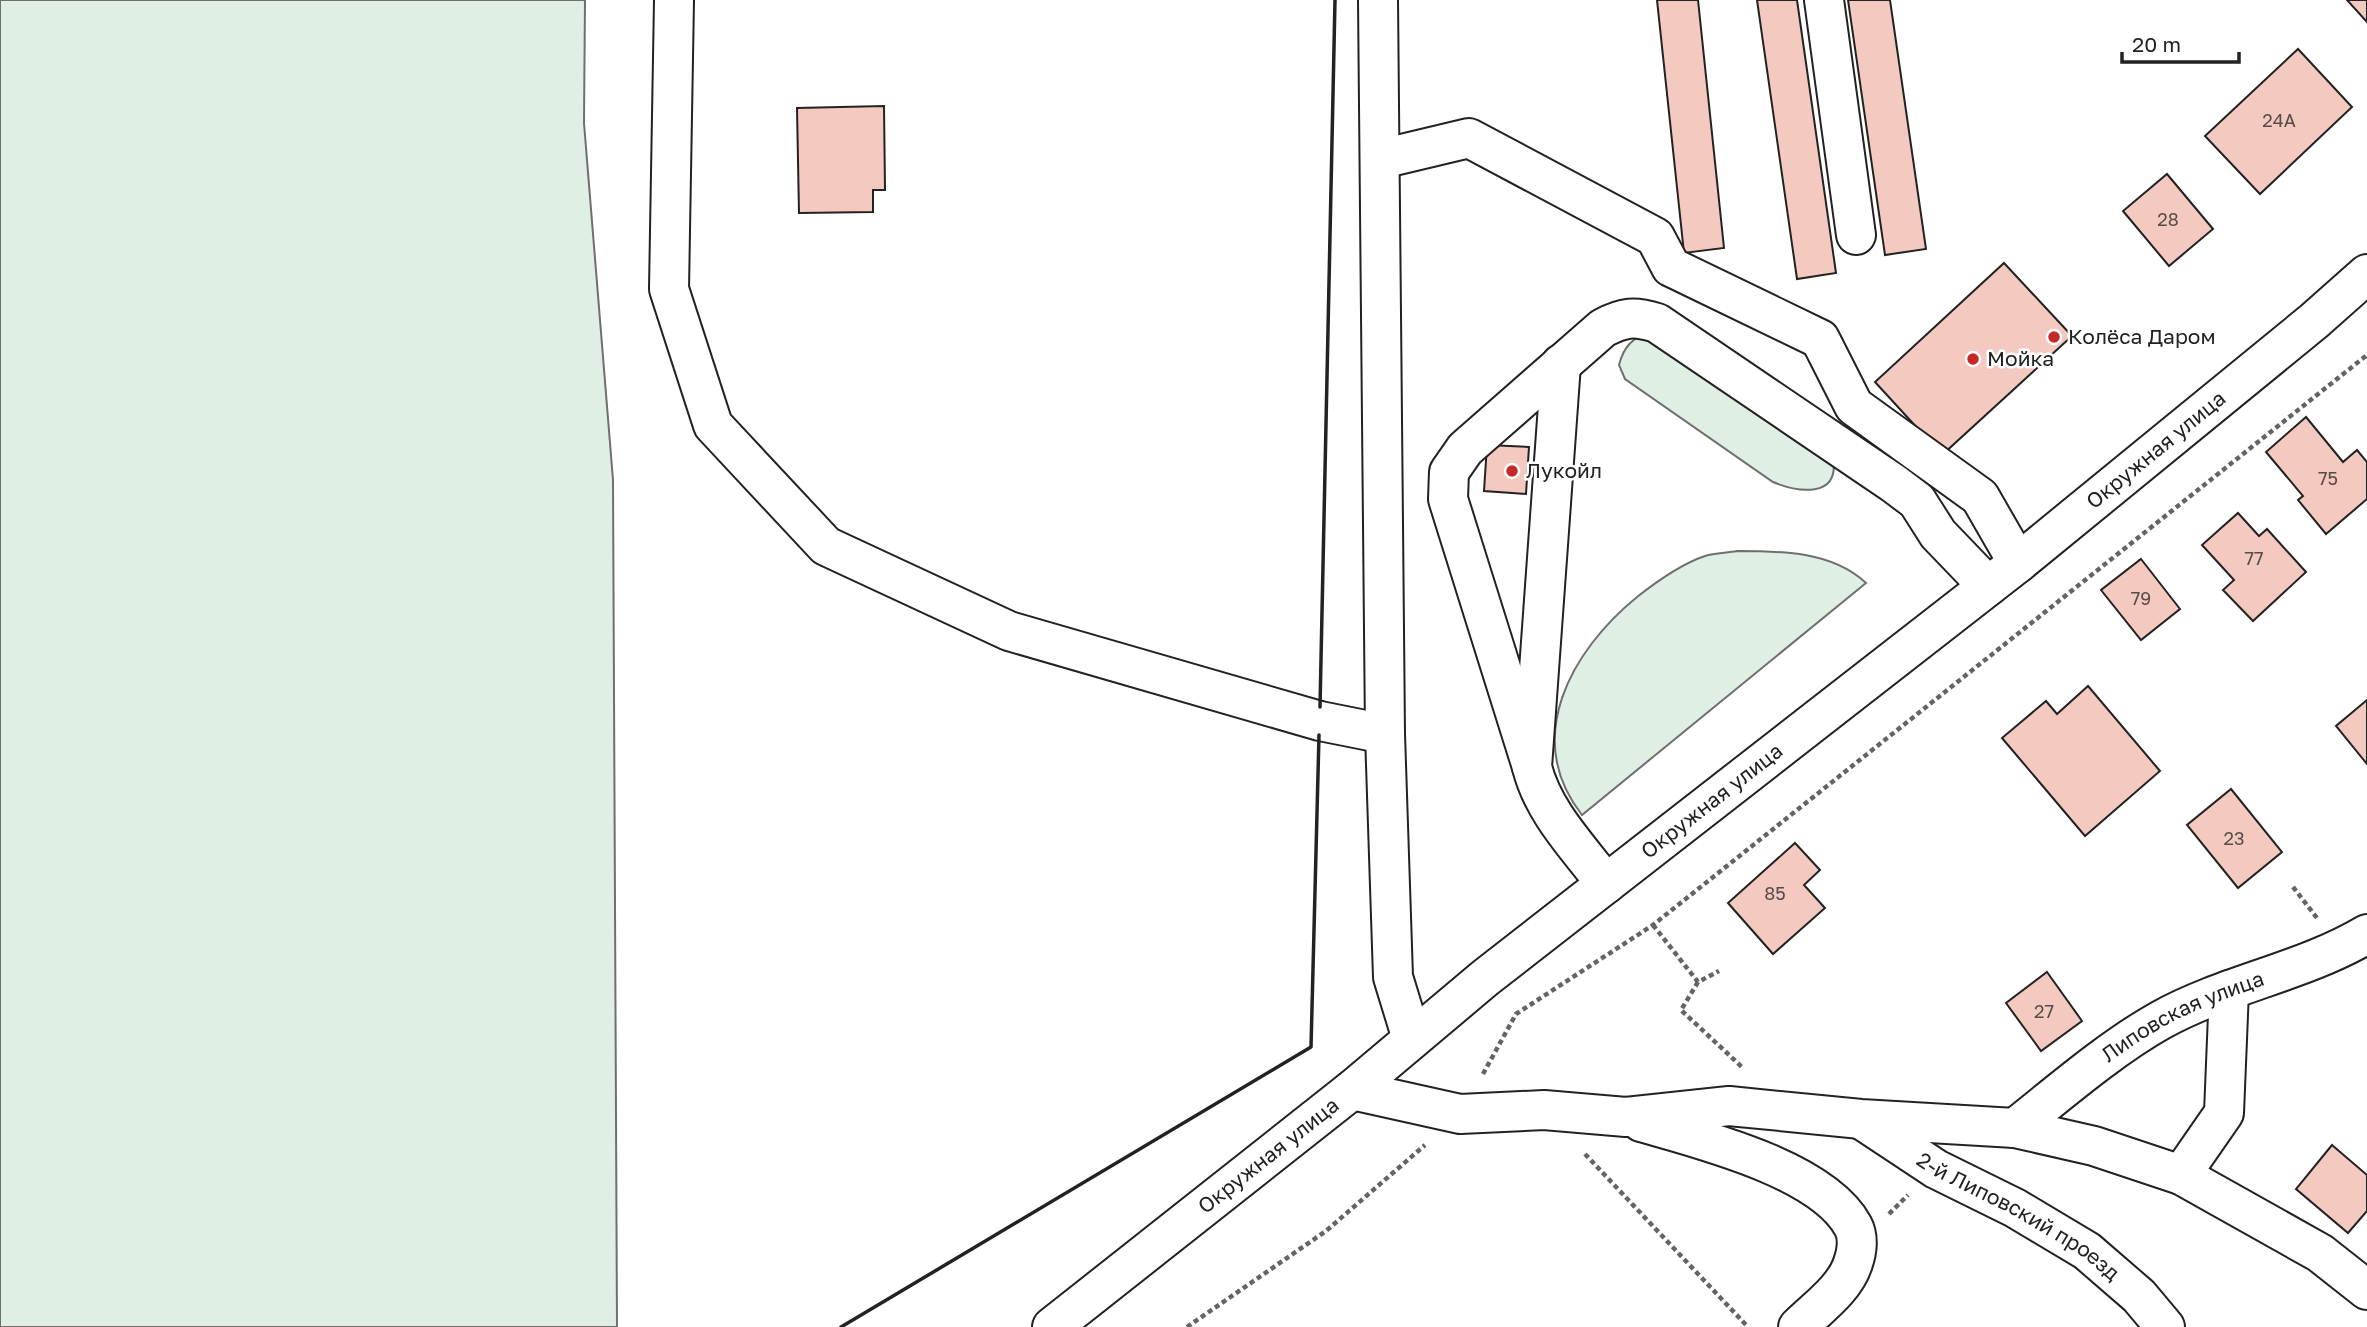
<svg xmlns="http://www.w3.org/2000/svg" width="2367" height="1327" font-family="'Golos Text',sans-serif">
	<rect width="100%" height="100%" fill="#fff"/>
	<path fill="#e0efe3" stroke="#6f6f6f" stroke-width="2" d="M 0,0 L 585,0 L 584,123 L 613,480 L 617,1327 L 0,1327 Z
		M 1648,334 L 1833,459 C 1840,499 1797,492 1773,482 L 1625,379 L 1619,365 C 1623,349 1631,337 1648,334 Z
		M 1737,551 C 1781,551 1832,551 1866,583 L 1582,815 C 1522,738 1571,651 1637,597 C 1656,582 1681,564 1705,556 C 1715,553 1727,553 1737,551 Z"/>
	<path fill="#f3c9c0" stroke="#222" stroke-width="2" d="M 1657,0 L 1698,0 L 1724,248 L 1684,253 Z
		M 1757,0 L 1797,0 L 1836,273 L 1797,279 Z
		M 1848,0 L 1890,0 L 1926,249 L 1885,255 Z
		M 2347,0 L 2367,0 L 2367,22 Z
		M 2298,49 L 2352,107 L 2260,194 L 2205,136 Z
		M 884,106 L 885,190 L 873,190 L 873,212 L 799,213 L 797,108 Z
		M 2167,174 L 2213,229 L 2169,266 L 2123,211 Z
		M 2004,263 L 2072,336 L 1942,455 L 1875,382 Z
		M 2306,417 L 2343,462 L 2357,450 L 2367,462 L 2367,499 L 2326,534 L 2298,500 L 2303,496 L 2266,452 Z
		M 1487,445 L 1529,447 L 1526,494 L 1484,491 Z
		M 2238,513 L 2259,536 L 2267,529 L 2306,572 L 2253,621 L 2223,590 L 2234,580 L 2202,545 Z
		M 2141,559 L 2180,609 L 2141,640 L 2101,590 Z
		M 2088,686 L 2160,771 L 2085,836 L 2002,738 L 2046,701 L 2057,714 Z
		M 2367,700 L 2367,764 L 2336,726 Z
		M 2231,789 L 2282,852 L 2238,888 L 2187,825 Z
		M 1795,843 L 1820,870 L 1804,885 L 1825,908 L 1773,954 L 1728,903 Z
		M 2047,972 L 2082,1021 L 2041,1051 L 2006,1003 Z
		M 2332,1145 L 2367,1175 L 2367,1211 L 2348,1233 L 2296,1189 Z"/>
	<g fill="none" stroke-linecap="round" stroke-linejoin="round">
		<defs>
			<g id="minor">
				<path d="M 674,0 L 669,289 L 713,425 L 826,546 L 1009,631 L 1320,721 L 1385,734"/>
				<path d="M 1378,0 L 1385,734 L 1393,977 L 1412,1039"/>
				<path d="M 1824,0 L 1856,235"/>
				<path d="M 1381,159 L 1469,138 L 1655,237 L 1671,267 L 1820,339 L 1854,406 L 1980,497 L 2018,563"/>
				<path d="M 1561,364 L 1532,767 C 1543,812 1579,848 1606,884"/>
				<path d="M 1532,767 L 1448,499 L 1449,472 L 1465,449 L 1603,328 C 1624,317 1634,316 1657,323 L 1893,483 L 1917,501 L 1938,534 L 1988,586"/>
				<path d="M 1352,1090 L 1460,1114 L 1544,1110 L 1626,1117 L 1729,1106 L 1861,1119 L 2015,1128 L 2094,1146 L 2181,1175 L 2320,1253 L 2367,1290"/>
				<path id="s1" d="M 1862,1120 L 1936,1169 L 2015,1208 L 2087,1251 L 2139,1296 L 2165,1327"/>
				<path d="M 1641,1122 C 1700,1139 1822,1169 1853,1226 C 1859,1237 1857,1252 1853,1263 C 1845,1289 1816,1309 1798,1327"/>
				<path id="s2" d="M 2015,1128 C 2060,1092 2111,1048 2161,1020 C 2226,984 2303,972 2367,934"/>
				<path d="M 2181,1175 L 2224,1113 L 2229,990"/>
			</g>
			<g id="major">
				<path id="s3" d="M 1052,1327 L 1352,1090 L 1485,978 L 2018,563 L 2314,321 L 2367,274"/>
			</g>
		</defs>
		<use href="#minor" stroke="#222" stroke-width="42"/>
		<use href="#major" stroke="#222" stroke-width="42"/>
		<path stroke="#646464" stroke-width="4.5" stroke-dasharray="5 3.5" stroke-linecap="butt" d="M 2293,887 L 2317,918
			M 1653,925 L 1698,982 L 1719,971
			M 1698,982 L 1681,1010 L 1743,1068
			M 1483,1074 L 1516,1014 L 1653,925 L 2367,355
			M 1585,1154 L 1748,1327
			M 1889,1214 L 1908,1195
			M 1187,1327 L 1326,1231 L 1425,1145"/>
		<use href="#minor" stroke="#fff" stroke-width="38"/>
		<use href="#major" stroke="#fff" stroke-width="38"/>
		<path stroke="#222" stroke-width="3.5" d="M 1320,707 L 1335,0
			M 841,1327 L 1311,1047 L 1319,735"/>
	</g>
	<g fill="#c62828" stroke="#fff" stroke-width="2.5">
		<circle cx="2054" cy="337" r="7"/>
		<circle cx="1973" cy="359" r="7"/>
		<circle cx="1512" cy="471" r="7"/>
	</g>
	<g text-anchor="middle" stroke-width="5" stroke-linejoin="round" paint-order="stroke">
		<g font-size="18" fill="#564c4a">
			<text x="2279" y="127">24А</text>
			<text x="2168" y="226">28</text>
			<text x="2328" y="485">75</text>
			<text x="2254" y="565">77</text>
			<text x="2141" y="605">79</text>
			<text x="2234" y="845">23</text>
			<text x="1775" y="900">85</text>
			<text x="2044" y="1018">27</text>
		</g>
		<g font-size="21" fill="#222" stroke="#fff" text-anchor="start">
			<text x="2068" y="344">Колёса Даром</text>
			<text x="1987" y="366">Мойка</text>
			<text x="1526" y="478">Лукойл</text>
		</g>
		<g font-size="21" fill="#222" stroke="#fff">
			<text dy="7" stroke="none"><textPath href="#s3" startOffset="1410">Окружная улица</textPath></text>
			<text dy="7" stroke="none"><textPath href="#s3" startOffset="844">Окружная улица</textPath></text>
			<text dy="7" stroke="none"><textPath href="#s2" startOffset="203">Липовская улица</textPath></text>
			<text dy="7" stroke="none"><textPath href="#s3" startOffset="276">Окружная улица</textPath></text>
			<text dy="7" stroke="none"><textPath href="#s1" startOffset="184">2-й Липовский проезд</textPath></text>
		</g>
	</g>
	<path d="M2122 52v10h117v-10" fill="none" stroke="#222222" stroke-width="3.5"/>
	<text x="2132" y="52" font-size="21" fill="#222222" stroke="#ffffff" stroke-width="5" paint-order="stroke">20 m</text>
</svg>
